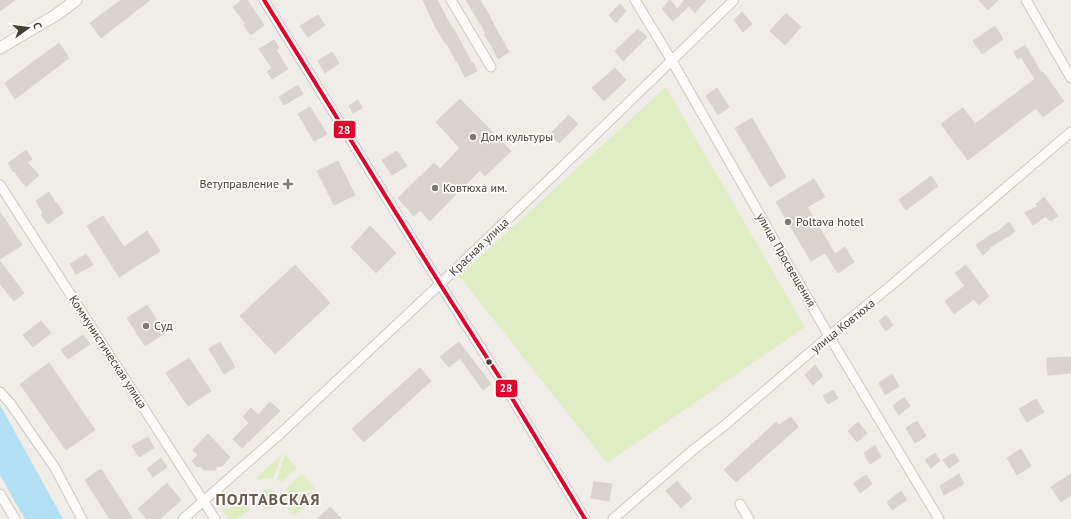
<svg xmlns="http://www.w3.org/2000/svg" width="1071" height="519" font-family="'PT Sans',sans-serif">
	<rect width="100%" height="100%" fill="#f0ece7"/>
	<path fill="#e0edc4" d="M 666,87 L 805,327 L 607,463 L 459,276 Z
		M 282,454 L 273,479 L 265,478 L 259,480 L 256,478 Z
		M 285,454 L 297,468 L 281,482 L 277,480 Z
		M 302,474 L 316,489 L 288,494 L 286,489 Z
		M258 499a10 10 0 1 1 20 0a10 10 0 1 1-20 0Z
		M 318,491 L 320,493 L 294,516 L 287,508 L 288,503 L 289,496 Z
		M 249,505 L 250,509 L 238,519 L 228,519 L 222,509 Z"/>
	<path fill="#b2dff3" d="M 0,405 L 63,519 L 25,519 L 0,475 Z"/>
	<path fill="#d8d3ce" stroke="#d8d3cd" d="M 0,0 L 15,0 L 0,11 Z
		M 121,0 L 150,0 L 101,38 L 90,23 Z
		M 242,0 L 247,0 L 264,25 L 251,35 L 244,25 L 246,24 L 233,7 Z
		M 423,0 L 437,0 L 452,28 L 453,28 L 472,63 L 473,62 L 477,71 L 465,77 L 457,61 L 456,61 L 447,44 L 446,44 L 436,28 Z
		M 466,0 L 480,0 L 491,18 L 490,18 L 509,52 L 498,59 L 490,42 L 489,42 L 484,34 L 486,33 Z
		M 670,0 L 677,9 L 684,1 L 683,0 L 706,0 L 695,13 L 689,6 L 673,21 L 662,9 Z
		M 979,0 L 998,0 L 988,10 Z
		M 620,4 L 626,11 L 616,23 L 609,15 Z
		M 742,12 L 752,24 L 743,32 L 734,20 Z
		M 786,13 L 801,27 L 785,45 L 770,31 Z
		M 318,15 L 325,25 L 308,37 L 300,26 Z
		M 995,26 L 1003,39 L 982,54 L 973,41 Z
		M 638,29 L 647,37 L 623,61 L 615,51 Z
		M 274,40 L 279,48 L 276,50 L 288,69 L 272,79 L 267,72 L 272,68 L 259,49 Z
		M 59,43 L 69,58 L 15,99 L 5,83 Z
		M 1025,45 L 1042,74 L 1043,72 L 1064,101 L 1043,117 L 1036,108 L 968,160 L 941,124 L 963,108 L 975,124 L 1035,79 L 1021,57 L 1018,59 L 1014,52 Z
		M 332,52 L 339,63 L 325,73 L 318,61 Z
		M 615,68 L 626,80 L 604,101 L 592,88 Z
		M 298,85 L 303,94 L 284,105 L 279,97 Z
		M 717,88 L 729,107 L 718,115 L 706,96 Z
		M 460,99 L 511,151 L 485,176 L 480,170 L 430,221 L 420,210 L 414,216 L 398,198 L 434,163 L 440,169 L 460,148 L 436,122 Z
		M 358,100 L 362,108 L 353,113 L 349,106 Z
		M 310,107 L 327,134 L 314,141 L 298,114 Z
		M 569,115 L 578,124 L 559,143 L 550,134 Z
		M 752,118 L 786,177 L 770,187 L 735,128 Z
		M 26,150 L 32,159 L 27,162 L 39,175 L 26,187 L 14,171 L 13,172 L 8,163 Z
		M 397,151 L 407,166 L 392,175 L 382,160 Z
		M 338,161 L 355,195 L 334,205 L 317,171 Z
		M 931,176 L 938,186 L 906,210 L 899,200 Z
		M 814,179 L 825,197 L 807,207 L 835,254 L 845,247 L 854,262 L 838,273 L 825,253 L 811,261 L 776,202 Z
		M 49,192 L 56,204 L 57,203 L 63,213 L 48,224 L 41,215 L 43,213 L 36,201 Z
		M 1044,197 L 1058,216 L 1050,221 L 1046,216 L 1033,225 L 1025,213 L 1038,206 L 1036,204 Z
		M 0,212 L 22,245 L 0,259 Z
		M 103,216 L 124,247 L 147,231 L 160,251 L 119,277 L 87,226 Z
		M 1009,222 L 1015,231 L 1008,237 L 1008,236 L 989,248 L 990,249 L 983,255 L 976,245 L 995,232 L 996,233 Z
		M 370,226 L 396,253 L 376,273 L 351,247 Z
		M 86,254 L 93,265 L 76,274 L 70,264 Z
		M 0,261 L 24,293 L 14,301 L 0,284 Z
		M 295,265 L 330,303 L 275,354 L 240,316 Z
		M 966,265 L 989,296 L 979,305 L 974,299 L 954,314 L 945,301 L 965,286 L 955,273 Z
		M 147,305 L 165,333 L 145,346 L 127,318 Z
		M 886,315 L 893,325 L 886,331 L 879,321 Z
		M 41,321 L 51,333 L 33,347 L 23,335 Z
		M 83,335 L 90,344 L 68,359 L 61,350 Z
		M 220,342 L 235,367 L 224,374 L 209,349 Z
		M 459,342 L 491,384 L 483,390 L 460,358 L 449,367 L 440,357 Z
		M 1071,357 L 1071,373 L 1048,375 L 1047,358 Z
		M 189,358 L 211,391 L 188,406 L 166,373 Z
		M 49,363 L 95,430 L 66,450 L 20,384 Z
		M 815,365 L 823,376 L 813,385 L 805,375 Z
		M 420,368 L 431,381 L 364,442 L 352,429 Z
		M 892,374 L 899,386 L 885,395 L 879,383 Z
		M 833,390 L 838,398 L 828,404 L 823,396 Z
		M 904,397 L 910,406 L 899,415 L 893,406 Z
		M 1036,399 L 1044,412 L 1027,422 L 1019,409 Z
		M 270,402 L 280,411 L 242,448 L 233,439 L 249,423 L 243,417 L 251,408 L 258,415 Z
		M 791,417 L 798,427 L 736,482 L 724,470 L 776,422 L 779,425 Z
		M 917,421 L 926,436 L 915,443 L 906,428 Z
		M 858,422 L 867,433 L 857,442 L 848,431 Z
		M 208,434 L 230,457 L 222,466 L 216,467 L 216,470 L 204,470 L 200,466 L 197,467 L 192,461 L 198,455 L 193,450 Z
		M 148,437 L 154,448 L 139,457 L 132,446 Z
		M 875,445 L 881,457 L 870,464 L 864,453 Z
		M 1021,449 L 1031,466 L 1017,475 L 1007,458 Z
		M 935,453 L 940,461 L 931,468 L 925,460 Z
		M 954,453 L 959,461 L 949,468 L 943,460 Z
		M 161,458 L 167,467 L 153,477 L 147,469 Z
		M 101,469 L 133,519 L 110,519 L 85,480 Z
		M 959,474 L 964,484 L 944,495 L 940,486 Z
		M 1071,474 L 1071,495 L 1061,502 L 1051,487 Z
		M 866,475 L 872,484 L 860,493 L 854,483 Z
		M 677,481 L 692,498 L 681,508 L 666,491 Z
		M 594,482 L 612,484 L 609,501 L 591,498 Z
		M 167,483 L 181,500 L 160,519 L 147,519 L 138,509 Z
		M 901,491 L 907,500 L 892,510 L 887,502 Z
		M 330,507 L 342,519 L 317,519 Z"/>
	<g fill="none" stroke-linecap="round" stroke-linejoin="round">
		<defs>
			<path id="minor" d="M 264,0 L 440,284 L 498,375 L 585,519
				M 451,0 L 491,67
				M 635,0 L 672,61 L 829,336 L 939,519
				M 1026,0 L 1071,78
				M 0,185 L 215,519
				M 0,392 L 10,403 L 55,468 L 82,519
				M 0,494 L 15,519
				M 740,504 L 749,519
				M 183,519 L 281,433 L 440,284 L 560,169 L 734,0
				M 613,519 L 693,450 L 725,425 L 829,336 L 888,288 L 1071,132"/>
			<path id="tertiary" d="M 0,48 L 56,15 L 76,0"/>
		</defs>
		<use href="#minor" stroke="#ccc8c3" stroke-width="11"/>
		<use href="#tertiary" stroke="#ccc8c3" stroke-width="13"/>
		<use href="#minor" stroke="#fdfcfb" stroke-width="9"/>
		<use href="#tertiary" stroke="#fdfcfb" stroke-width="11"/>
		<defs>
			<path id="bus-1" d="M 264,0 L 440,284 L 498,375 L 585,519"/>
		</defs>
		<use href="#bus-1" stroke="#fff" stroke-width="7"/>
		<use href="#bus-1" stroke="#e4002b" stroke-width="4"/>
	</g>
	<g fill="#827a72" stroke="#fff" stroke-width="1.5">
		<circle cx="473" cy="137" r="4"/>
		<path d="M286 178h4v4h4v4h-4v4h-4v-4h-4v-4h4z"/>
		<circle cx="435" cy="188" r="4"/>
		<circle cx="788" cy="222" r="4"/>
		<circle cx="146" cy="326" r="4"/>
	</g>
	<circle fill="#463d33" stroke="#fff" stroke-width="1.5" cx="489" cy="362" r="3.5"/>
	<g text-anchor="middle" stroke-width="3.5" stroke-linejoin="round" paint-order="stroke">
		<g font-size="12" fill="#463d33" stroke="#fff" text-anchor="start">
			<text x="481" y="141">Дом культуры</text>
			<text x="279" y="188" text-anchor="end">Ветуправление</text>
			<text x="443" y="192">Ковтюха им.</text>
			<text x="796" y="226">Poltava hotel</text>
			<text x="154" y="330">Суд</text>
		</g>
		<g font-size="12" fill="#463d33" stroke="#fff">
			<text transform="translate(479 247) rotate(-44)" y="4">Красная улица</text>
			<text transform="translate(786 260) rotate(60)" y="4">улица Просвещения</text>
			<text transform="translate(843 326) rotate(-39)" y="4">улица Ковтюха</text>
			<text transform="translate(108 352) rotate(57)" y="4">Коммунистическая улица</text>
		</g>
		<g font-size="16" font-weight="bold" letter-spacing="1" fill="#6a5a49" stroke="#fff">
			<text x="268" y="505">ПОЛТАВСКАЯ</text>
		</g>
	</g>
	<g stroke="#fff" stroke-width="1.5">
		<rect x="333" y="120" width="23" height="19" rx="4" fill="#e4002b"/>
		<rect x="495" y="379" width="23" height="19" rx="4" fill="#e4002b"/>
	</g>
	<g font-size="11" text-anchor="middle" font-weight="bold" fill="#fff">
		<text x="344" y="134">28</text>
		<text x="506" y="392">28</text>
	</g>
	<g transform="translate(28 28) rotate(76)" stroke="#ffffff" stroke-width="3" paint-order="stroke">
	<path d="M0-3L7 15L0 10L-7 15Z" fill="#463d33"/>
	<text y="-6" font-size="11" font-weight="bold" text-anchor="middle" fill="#463d33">С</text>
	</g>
</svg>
